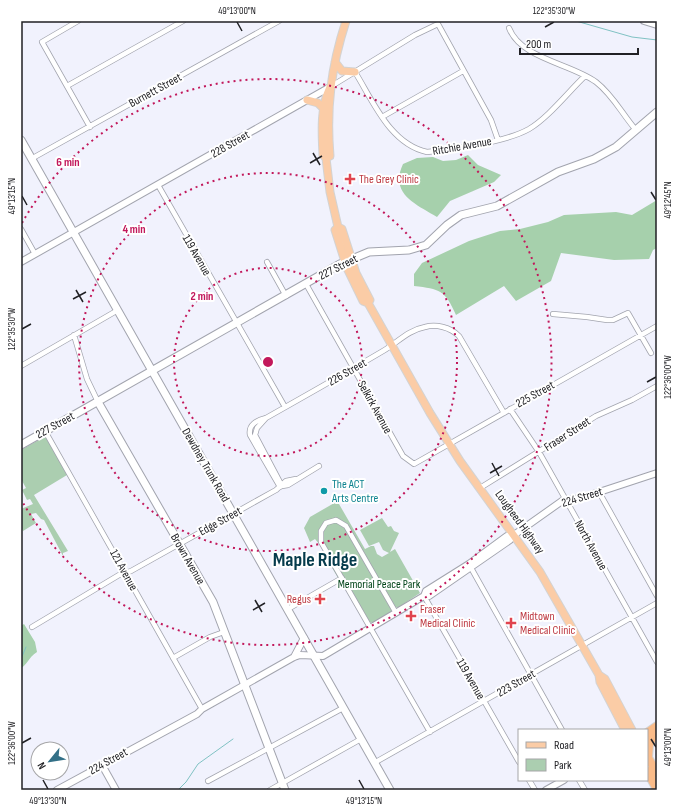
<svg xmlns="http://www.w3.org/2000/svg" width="678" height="811" font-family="'Sofia Sans Condensed',sans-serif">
	<rect width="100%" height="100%" fill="#f1f2fd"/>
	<path fill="#abceb0" d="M 44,437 L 47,438 L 74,486 L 67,475 L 34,495 L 68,551 L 63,553 L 63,556 L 44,520 L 41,519 L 36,513 L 31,514 L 36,523 L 23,531 L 21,527 L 21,509 L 33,504 L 30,499 L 27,500 L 22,490 L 26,488 L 21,479 L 21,450 Z
		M 336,502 L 339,504 L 365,549 L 371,546 L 374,546 L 377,554 L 382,557 L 389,553 L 383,550 L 379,542 L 369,546 L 360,530 L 382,518 L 388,527 L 391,526 L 394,531 L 399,533 L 390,552 L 395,549 L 420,593 L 399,607 L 391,608 L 391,613 L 373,623 L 370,622 L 341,576 L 338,578 L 327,559 L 325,551 L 315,539 L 310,542 L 304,528 L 310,517 Z"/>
	<path fill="#a6d0ac" d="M 468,155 L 478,165 L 501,175 L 494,182 L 450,201 L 437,217 C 416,204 389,194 403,164 L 417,158 L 433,157 L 443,161 L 456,160 Z
		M 657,200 L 657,248 L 653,250 L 649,259 L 614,260 L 561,253 L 551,281 L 516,301 L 504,286 L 456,315 C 445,290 440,289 414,286 L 414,274 L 422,263 L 469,241 L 500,231 L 520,229 L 548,222 L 564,215 L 616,212 L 632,215 Z
		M 24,624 L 35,642 L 37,652 C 28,658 27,665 21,668 L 21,626 Z"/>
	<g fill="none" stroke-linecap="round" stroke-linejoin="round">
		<path stroke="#80c2c3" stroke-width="1" d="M 576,21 L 632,37 L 657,40
			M 21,659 L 26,647
			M 178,790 L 186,782 L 198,764 L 233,739"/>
		<defs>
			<path id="minor" d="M 78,21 L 42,42 L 90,127
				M 509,28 C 521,59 570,63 596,82 C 613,95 622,114 636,130
				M 355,72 C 373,101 390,144 427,152 C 454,149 506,142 529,129 C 549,117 568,92 585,76
				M 67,86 L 183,21
				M 330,87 L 415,35 L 438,24 L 491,120 L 498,140
				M 382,117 L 463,71
				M 31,159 L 279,21
				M 158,185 L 285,407
				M 21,229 L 35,254
				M 267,262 L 286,296
				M 306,284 L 403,456 L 414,464 L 657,326
				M 553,314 L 587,317 L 607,320 L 613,320 L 628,313 L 651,353
				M 74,335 L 87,379 L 98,402
				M 21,366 L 118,310
				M 510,409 L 539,452 L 657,662
				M 266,418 L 257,428 L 255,435 L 282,486
				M 45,431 L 202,709
				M 282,486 L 288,485 L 319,466
				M 280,487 L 250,435 C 248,425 257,420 266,418 C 305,396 344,374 383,351 C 397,343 408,330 425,327 C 436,324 450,327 459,336 L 504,413
				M 480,488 L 596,416 L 632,400 L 657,386
				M 599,492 L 657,596
				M 470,566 L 562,730
				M 424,596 L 519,762
				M 288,609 L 342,578
				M 396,613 L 346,526 L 336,520 L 326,523 L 321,531 L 321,542 L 430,732
				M 32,627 L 119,575 L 131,571 L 276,490 L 286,481 L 296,479
				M 173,658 L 210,637 L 224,632
				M 374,763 L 657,603
				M 529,780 L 535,790
				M 579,780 L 585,790
				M 208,781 L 343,708
				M 270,790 L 361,739"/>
			<path id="tertiary" d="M 644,21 L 657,25
				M 21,262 L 330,87
				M 424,596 L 426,591 L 469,564 L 507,536 L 514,535
				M 294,657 L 304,638
				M 102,765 L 116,790
				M 57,790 L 197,714 L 202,709 L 294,657 L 300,655 L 323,656 L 424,596 L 429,596 L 510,540 L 514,535 L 562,501 L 581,498 L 657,473
				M 546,790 L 564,780"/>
			<path id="secondary" d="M 21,140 L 390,790
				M 98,402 L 213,602 L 285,790
				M 21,445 L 340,264 L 369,252 L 409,250 L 426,245 L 447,225 L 461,215 L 497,206 L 558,172 L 594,159 L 616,147 L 657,112"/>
			<path id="primary" d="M 335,62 L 342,71 L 355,72
				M 330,87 C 320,108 322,133 323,155 L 326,158 L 330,192 L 338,227 L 342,229 L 356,273 L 370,300 L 368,303
				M 307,100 L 318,103 L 324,109
				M 326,158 L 330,156 C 326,108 331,67 346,21
				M 338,227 L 335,230 L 347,268 L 363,301 L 368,303 L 430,413 L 460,461 L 540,572 L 599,675 L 600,682 L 625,730
				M 599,675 L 605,679 L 632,730"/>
			<path id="trunk" d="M 647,733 L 657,726
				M 647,756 L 657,773
				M 648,758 L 649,745 L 654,734
				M 647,771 L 657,789"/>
		</defs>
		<use href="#minor" stroke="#a2a4ae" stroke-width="6"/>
		<use href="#tertiary" stroke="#a2a4ae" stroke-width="8"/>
		<use href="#secondary" stroke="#a2a4ae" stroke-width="9"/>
		<use href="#primary" stroke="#d3d3d3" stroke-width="9"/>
		<use href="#trunk" stroke="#d3d3d3" stroke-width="10"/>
		<use href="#minor" stroke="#fff" stroke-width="4.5"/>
		<use href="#tertiary" stroke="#fff" stroke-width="6"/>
		<use href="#secondary" stroke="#fff" stroke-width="7"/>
		<use href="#primary" stroke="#fbcca6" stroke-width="7"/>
		<use href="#trunk" stroke="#fabb88" stroke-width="8"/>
	</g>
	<path fill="none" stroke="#212125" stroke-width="1.5" d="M 237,22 L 242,31M 545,27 L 554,22M 313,153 L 320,165M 310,163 L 322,156M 651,192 L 656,200M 22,196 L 27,205M 76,290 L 83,302M 73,299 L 86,292M 22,329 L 31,324M 647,382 L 656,377M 492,463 L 499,476M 490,473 L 502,466M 255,600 L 262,612M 253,610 L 265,603M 651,739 L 656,747M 22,743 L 31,738M 43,780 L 48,789M 359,780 L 364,789"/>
	<g fill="none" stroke="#c2185b" stroke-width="2" stroke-dasharray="2 4">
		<circle cx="268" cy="362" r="94"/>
		<circle cx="268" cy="362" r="189"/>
		<path d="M22 223A283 283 0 1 1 22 501"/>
	</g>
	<g fill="#e0444e" stroke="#fff" stroke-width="1.5">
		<path d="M348 173h4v4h4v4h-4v4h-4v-4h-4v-4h4z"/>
		<path d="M318 593h4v4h4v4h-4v4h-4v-4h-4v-4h4z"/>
		<path d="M409 610h4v4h4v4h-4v4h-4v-4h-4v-4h4z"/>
		<path d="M509 617h4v4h4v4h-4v4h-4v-4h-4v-4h4z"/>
	</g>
	<circle fill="#0f9aa8" stroke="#fff" stroke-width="1.5" cx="324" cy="491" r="4"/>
	<g text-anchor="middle" stroke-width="4" stroke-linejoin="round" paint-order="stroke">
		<g font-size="12" fill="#212125" stroke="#fff">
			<text transform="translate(155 90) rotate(-29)" y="4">Burnett Street</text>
			<text transform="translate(230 144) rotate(-30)" y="4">228 Street</text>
			<text transform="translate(462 146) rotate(-10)" y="4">Ritchie Avenue</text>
			<text transform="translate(197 255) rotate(60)" y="4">119 Avenue</text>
			<text transform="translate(338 267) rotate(-27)" y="4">227 Street</text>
			<text transform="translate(347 372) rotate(-30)" y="4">226 Street</text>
			<text transform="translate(535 394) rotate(-29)" y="4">225 Street</text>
			<text transform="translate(375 407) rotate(61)" y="4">Selkirk Avenue</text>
			<text transform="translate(55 425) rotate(-29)" y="4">227 Street</text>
			<text transform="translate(567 434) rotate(-33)" y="4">Fraser Street</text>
			<text transform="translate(206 465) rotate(60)" y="4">Dewdney Trunk Road</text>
			<text transform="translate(582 497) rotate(-17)" y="4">224 Street</text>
			<text transform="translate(220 521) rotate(-29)" y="4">Edge Street</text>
			<text transform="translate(520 522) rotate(54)" y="4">Lougheed Highway</text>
			<text transform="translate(591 545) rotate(61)" y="4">North Avenue</text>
			<text transform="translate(188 559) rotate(60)" y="4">Brown Avenue</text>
			<text transform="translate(124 570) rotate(61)" y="4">121 Avenue</text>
			<text transform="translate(471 679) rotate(60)" y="4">119 Avenue</text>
			<text transform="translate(516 683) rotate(-30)" y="4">223 Street</text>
			<text transform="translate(108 761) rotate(-29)" y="4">224 Street</text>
		</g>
		<g font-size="12" fill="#be3a42" stroke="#fff" text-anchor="start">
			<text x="359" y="183">The Grey Clinic</text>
			<text x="311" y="603" text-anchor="end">Regus</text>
			<text x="420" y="613">Fraser<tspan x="420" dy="14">Medical Clinic</tspan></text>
			<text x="520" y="620">Midtown<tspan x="520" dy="14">Medical Clinic</tspan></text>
		</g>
		<g font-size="12" fill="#0d838f" stroke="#fff" text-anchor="start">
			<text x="332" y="488">The ACT<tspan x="332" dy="14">Arts Centre</tspan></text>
		</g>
		<g font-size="12" fill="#004418" stroke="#fff">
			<text x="379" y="588">Memorial Peace Park</text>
		</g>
		<g font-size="20" font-weight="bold" fill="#053b4c" stroke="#fff">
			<text x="315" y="566">Maple Ridge</text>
		</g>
	</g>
	<circle cx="268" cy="362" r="6" fill="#c2185b" stroke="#fff" stroke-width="2"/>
	<g font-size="12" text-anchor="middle" font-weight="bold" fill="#c2185b" stroke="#fff" stroke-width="4" stroke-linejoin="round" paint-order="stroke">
		<text x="68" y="166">6 min</text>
		<text x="134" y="233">4 min</text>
		<text x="202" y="300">2 min</text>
	</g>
	<rect width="678" height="811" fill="none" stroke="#ffffff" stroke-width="44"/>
	<rect x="518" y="729" width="130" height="52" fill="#ffffff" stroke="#a6a6a8"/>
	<rect x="526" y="742" width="20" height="6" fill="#fbcca6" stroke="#a6a6a8"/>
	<text x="554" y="749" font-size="12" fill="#212125">Road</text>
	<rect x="526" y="759" width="20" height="12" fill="#abceb0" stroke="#a6a6a8"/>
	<text x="554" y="769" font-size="12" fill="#212125">Park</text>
	<g transform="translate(50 761) rotate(240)"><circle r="19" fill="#ffffff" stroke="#a6a6a8"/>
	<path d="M0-3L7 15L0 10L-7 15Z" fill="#337087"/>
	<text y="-6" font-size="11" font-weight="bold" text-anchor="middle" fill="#212125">N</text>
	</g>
	<path d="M520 48v6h118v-6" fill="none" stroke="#212125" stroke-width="2"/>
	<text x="526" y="48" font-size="12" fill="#212125" stroke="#ffffff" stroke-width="3" paint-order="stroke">200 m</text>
	<rect x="22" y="22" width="634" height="767" fill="none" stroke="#212125" stroke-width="1.5"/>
	<g font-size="10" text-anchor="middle" fill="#212125">
		<text x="237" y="14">49°13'00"N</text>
		<text x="554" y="14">122°35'30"W</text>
		<text transform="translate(11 196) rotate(-90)" y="4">49°13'15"N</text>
		<text transform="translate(667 200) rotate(-90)" y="4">49°12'45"N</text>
		<text transform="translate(11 329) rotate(-90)" y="4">122°35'30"W</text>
		<text transform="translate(667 377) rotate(-90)" y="4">122°36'00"W</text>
		<text transform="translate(11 743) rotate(-90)" y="4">122°36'00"W</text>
		<text transform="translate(667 747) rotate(-90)" y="4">49°13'00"N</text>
		<text x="48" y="804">49°13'30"N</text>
		<text x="364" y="804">49°13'15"N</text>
	</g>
</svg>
